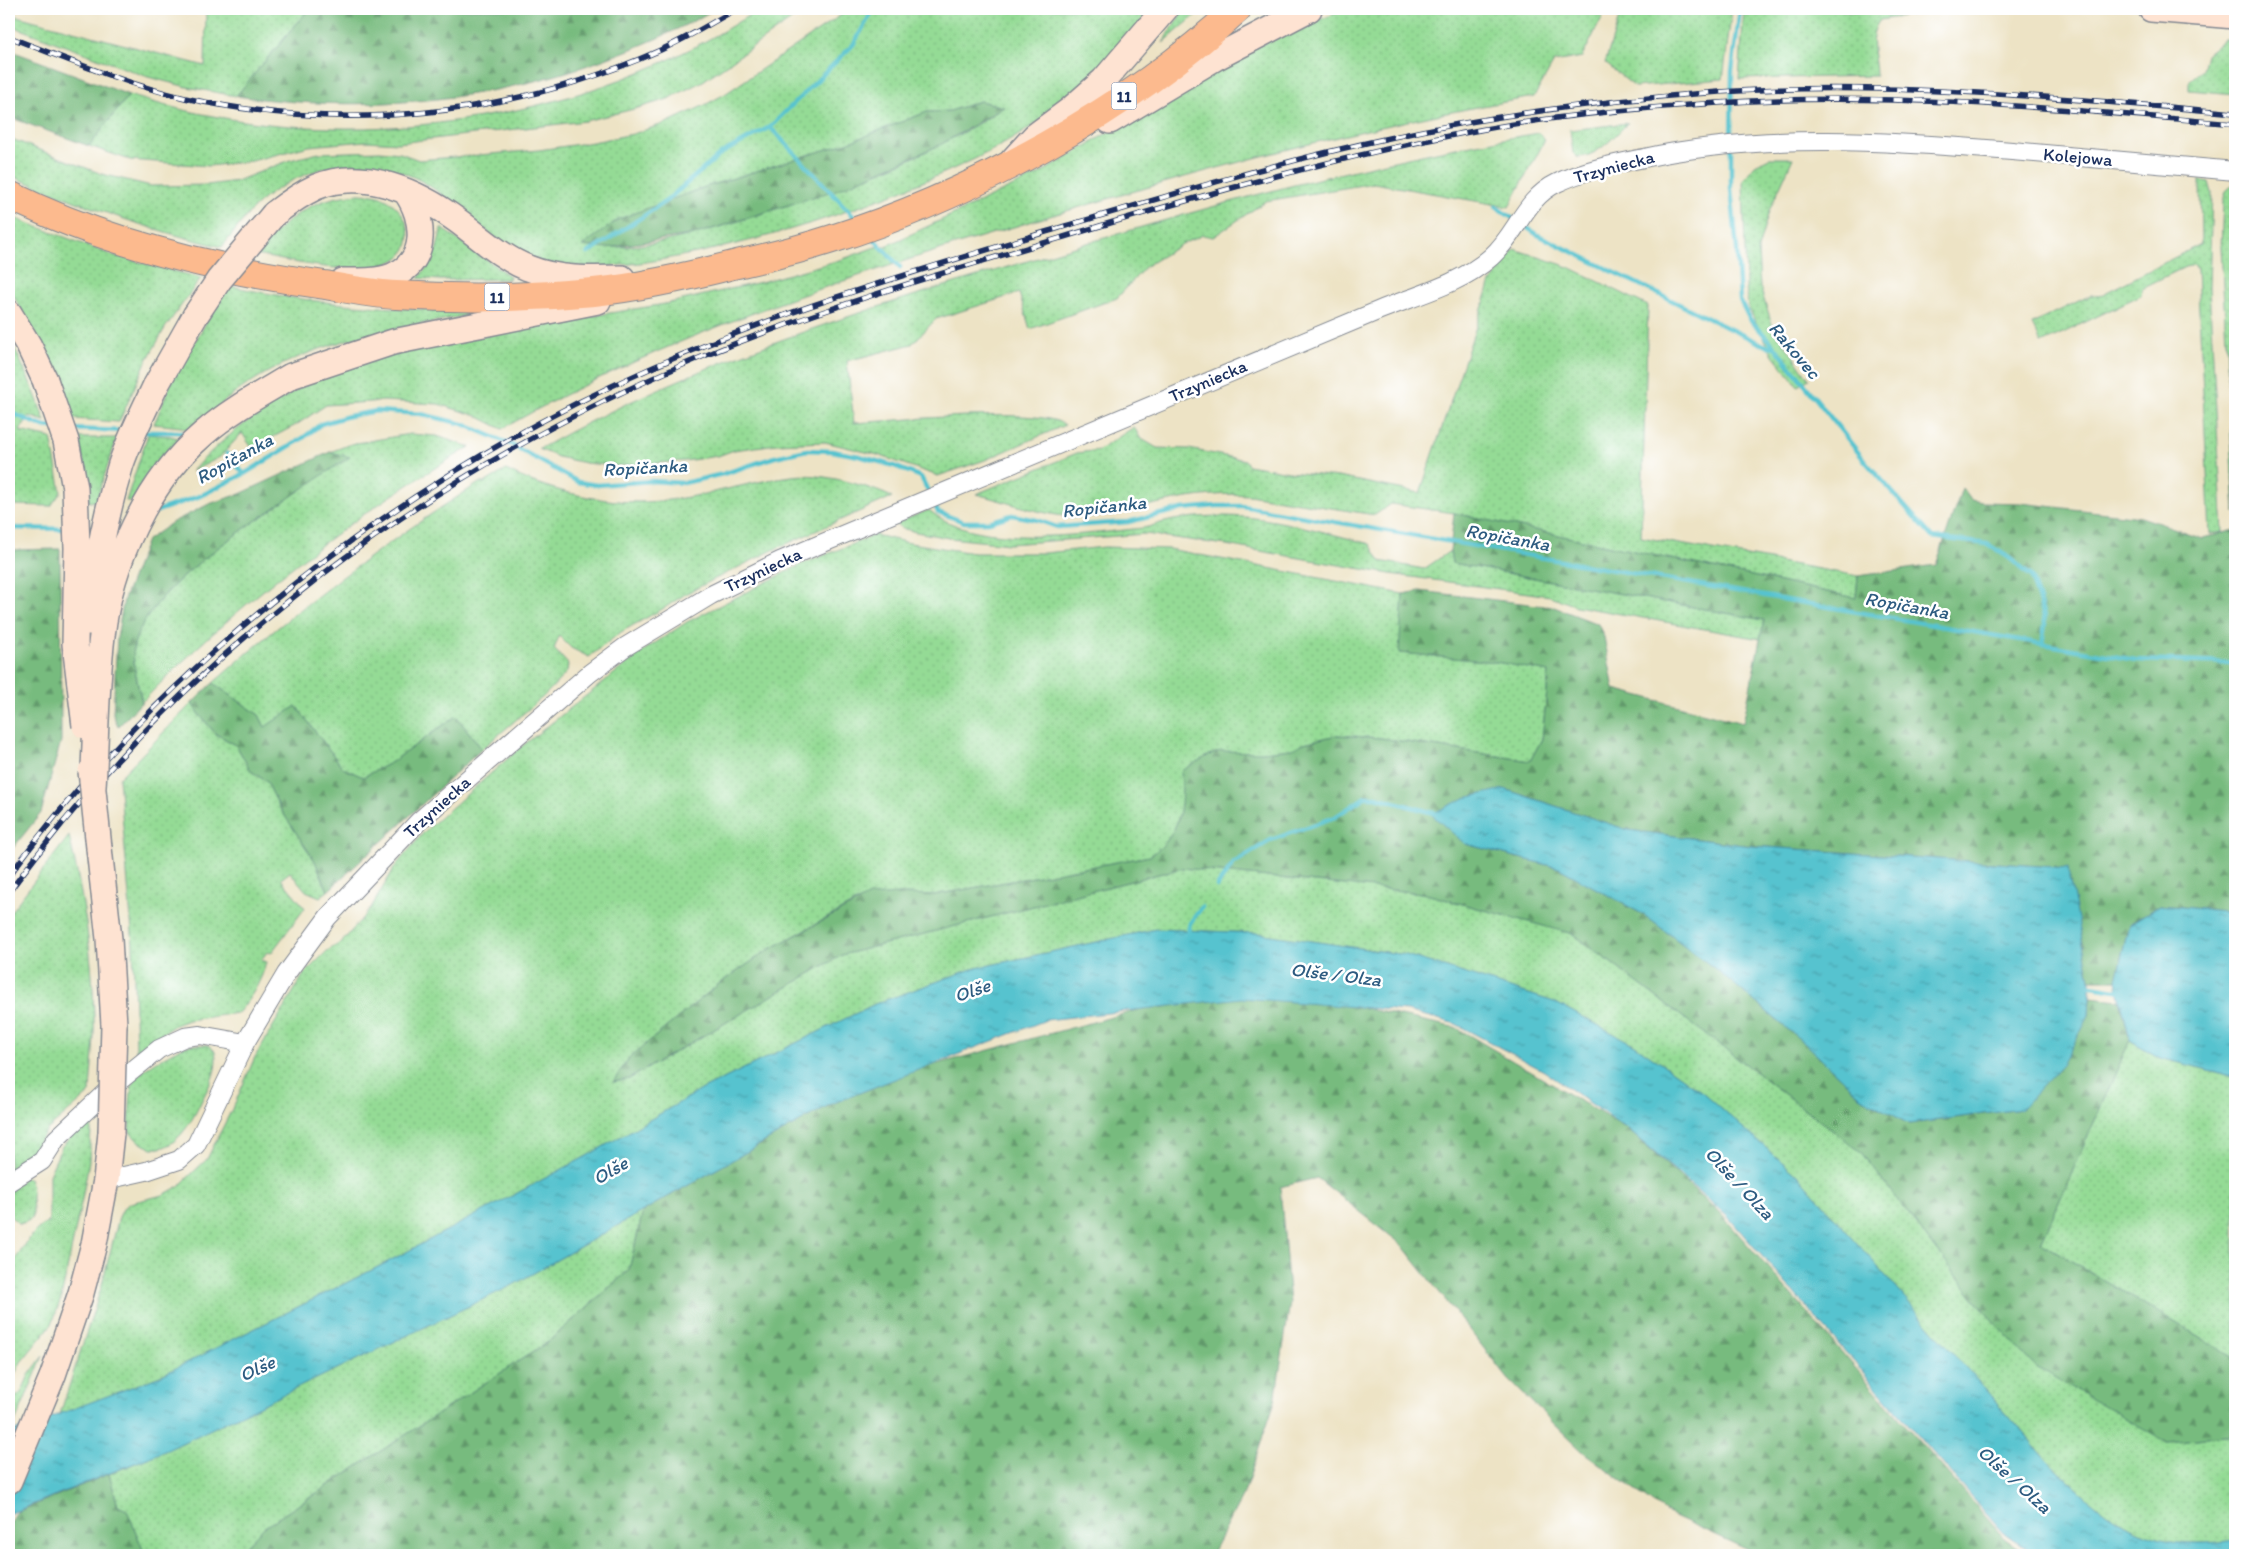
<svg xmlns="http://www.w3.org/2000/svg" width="2244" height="1564" font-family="Itim,sans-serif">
	<defs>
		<pattern id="green-dots" width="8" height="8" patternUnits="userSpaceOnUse" patternTransform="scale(1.25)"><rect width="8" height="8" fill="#94db95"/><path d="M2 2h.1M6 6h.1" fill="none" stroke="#7fbc83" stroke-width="1.8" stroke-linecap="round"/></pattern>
		<pattern id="forest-firs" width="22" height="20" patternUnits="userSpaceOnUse" patternTransform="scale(1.25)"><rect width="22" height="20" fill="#77bb7e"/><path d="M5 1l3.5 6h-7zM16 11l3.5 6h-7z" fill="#61986a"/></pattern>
		<pattern id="water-ripples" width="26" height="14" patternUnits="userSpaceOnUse" patternTransform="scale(1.25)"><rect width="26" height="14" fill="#57c3cf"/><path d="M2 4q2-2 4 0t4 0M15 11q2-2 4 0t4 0" fill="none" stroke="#479fab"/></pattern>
	</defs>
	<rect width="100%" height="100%" fill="#fff"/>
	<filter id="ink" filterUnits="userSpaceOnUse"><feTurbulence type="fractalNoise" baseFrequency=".02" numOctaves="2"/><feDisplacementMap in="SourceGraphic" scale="10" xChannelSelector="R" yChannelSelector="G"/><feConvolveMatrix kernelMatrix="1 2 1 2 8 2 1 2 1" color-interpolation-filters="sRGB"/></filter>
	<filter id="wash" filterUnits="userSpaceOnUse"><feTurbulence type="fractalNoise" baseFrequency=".0096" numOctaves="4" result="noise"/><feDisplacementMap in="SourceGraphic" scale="20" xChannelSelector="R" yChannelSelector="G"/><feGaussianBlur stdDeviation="1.12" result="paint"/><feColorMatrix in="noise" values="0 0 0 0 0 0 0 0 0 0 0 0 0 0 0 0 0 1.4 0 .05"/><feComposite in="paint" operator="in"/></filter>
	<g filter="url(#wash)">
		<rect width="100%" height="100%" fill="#ede3c5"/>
		<path fill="url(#green-dots)" stroke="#58857a" fill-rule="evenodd" d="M 206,9 L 309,9 L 236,96 L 187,87 L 148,77 L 9,25 L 9,14 L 205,66 Z
			M 759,9 L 807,9 L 703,81 L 668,99 L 638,108 L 585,121 L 398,143 L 366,141 L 309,146 L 252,161 L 209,166 L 130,160 L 89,146 L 129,95 C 312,154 534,133 704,42 C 723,32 741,20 759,9 Z
			M 850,9 L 1151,9 C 1131,33 1112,61 1089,82 C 1071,99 1046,117 1025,131 C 993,152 956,168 920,183 C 849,213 777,236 701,252 C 652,262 604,271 553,264 C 510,258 475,220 441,194 C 384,150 314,157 260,202 C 246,214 234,233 222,247 C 148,230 79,204 9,175 L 9,138 L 102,174 L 151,186 L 207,185 L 237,181 L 290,160 L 319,153 L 380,151 L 400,153 L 419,160 L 539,150 L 593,142 L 633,134 L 666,123 L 703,106 L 725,94 ZM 980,101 L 1004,107 C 931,157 847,186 764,213 C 707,231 644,253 583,246 L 619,219 L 705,187 L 847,143 L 927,112 L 950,111 Z
			M 1184,9 L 1203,9 L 1163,43 Z
			M 1347,9 L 1606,10 L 1582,57 L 1554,62 L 1534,97 C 1363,125 1197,172 1030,222 C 849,277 667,334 502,429 L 477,416 L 438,404 L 384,401 L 356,403 L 326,405 L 296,425 L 252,448 L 242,433 L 220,457 L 191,472 C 227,433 263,408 310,383 L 314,376 L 353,363 L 531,326 L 665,304 L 761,282 L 843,259 L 878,246 L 886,246 L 1037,175 L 1240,54 L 1296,29 Z
			M 1650,9 L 1732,9 L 1723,79 L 1635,87 L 1605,63 L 1619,18 Z
			M 1744,9 L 1841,9 C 1851,17 1864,9 1875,9 C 1889,8 1902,9 1916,9 L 1916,14 L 1880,20 C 1866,38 1876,55 1876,76 L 1739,79 Z
			M 2224,39 L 2235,39 L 2235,94 L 2189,90 L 2189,81 L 2202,70 L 2206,54 Z
			M 1628,123 C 1614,136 1597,158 1577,157 L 1573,153 L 1570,130 Z
			M 1539,133 L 1545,140 L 1509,207 L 1374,183 L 1266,201 L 1213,237 L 1203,235 L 1182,244 L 1146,266 L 1117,298 L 1030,329 L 1019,293 L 936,319 L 912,344 L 847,361 L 854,423 C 891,421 1042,406 1065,425 L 985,460 L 938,476 L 878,455 L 825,442 L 777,444 L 734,450 L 718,456 L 685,461 L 616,466 L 585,463 L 558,457 L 539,449 C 692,362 863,310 1031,260 C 1199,209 1366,161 1539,133 Z
			M 1769,158 L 1793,158 L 1769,211 L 1758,249 L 1760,287 L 1773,327 L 1809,379 L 1798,386 L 1773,355 L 1748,307 L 1746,286 L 1743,180 L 1755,165 Z
			M 2200,180 L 2209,182 L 2212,193 L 2209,288 L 2223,532 L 2210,534 L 2197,270 L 2195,265 L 2185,267 L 2148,285 L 2142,288 L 2141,295 C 2107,311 2075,328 2041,343 L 2032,324 L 2091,295 L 2099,296 L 2201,244 Z
			M 2235,183 L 2235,227 L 2233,228 L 2235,240 L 2235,513 L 2221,247 L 2223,201 L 2226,191 Z
			M 359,194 C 368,195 378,194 385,199 C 412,213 420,252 388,263 C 351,277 293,261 255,255 C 287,218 310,198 359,194 Z
			M 9,216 L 112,255 L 201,278 L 165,328 L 145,364 L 119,422 L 73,419 L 48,354 L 9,288 Z
			M 441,228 L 510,276 L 509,279 L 440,280 L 418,278 C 432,263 439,248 441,228 Z
			M 1514,249 L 1569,267 L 1648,306 L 1641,537 L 1858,576 L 1856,598 L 1454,513 L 1391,504 L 1375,515 L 1249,495 C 1222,493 1196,496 1170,501 C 1139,507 1108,517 1076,517 C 1049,517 1004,501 976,494 L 1077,453 L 1099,450 L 1134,427 L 1140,438 L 1157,448 L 1189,449 L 1245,460 L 1248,465 L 1289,472 L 1338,477 L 1420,493 L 1491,282 Z
			M 231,286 C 320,306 402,310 493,311 C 377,333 277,340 192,432 L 181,427 L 154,424 L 174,376 L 217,305 Z
			M 9,335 L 35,394 L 45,421 L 29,416 L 20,431 L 51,438 L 61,492 L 51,506 L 9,505 Z
			M 148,434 L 170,436 L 184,440 L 137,501 L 126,501 Z
			M 410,434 L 437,436 L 470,447 C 353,515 236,604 142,702 C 138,685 129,654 136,638 C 157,585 234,536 280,504 C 303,488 325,472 349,457 L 330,452 L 351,444 Z
			M 79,438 L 117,438 L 96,501 L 89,502 L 87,477 Z
			M 506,470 C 543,489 596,502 638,502 C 690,502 741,483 792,476 C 820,472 866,485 892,497 L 773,550 L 687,593 L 666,607 L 621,632 L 589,657 L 571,648 L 559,636 L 554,649 L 568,664 L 567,672 L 544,696 L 482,749 L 456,716 L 392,762 L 363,777 L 343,768 L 296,706 L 265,728 L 259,715 L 213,683 C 296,609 384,543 479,483 L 484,483 Z
			M 929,510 C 975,550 1087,534 1143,528 C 1151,527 1158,523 1165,522 C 1184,517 1206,516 1226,516 C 1275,517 1323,532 1370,544 L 1380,561 L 1424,569 L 1450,551 L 1452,563 L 1764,620 L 1760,639 L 1576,606 L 1550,596 L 1390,574 L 1226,545 L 1145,534 L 1009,544 L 949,538 L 916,532 L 901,528 L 896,523 Z
			M 875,535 L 910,543 L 974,553 L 1044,553 L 1105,547 L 1169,549 L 1403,594 L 1400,653 L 1496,662 L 1549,672 L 1542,739 L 1530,761 L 1381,738 L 1337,735 L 1304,743 L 1292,749 L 1263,752 L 1182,771 C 1184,806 1180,836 1150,856 L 934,895 L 899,894 L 856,902 L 770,949 L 720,983 L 629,1058 L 614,1082 L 629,1079 L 842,955 L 1182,868 L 1422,893 L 1573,934 L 1860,1151 L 1985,1312 L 2167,1442 L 2235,1435 L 2235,1540 C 2145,1554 2108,1519 2047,1460 L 1798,1176 L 1702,1092 L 1635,1045 L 1554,1002 L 1406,955 L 1257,933 L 1156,929 L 972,969 L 875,1004 L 703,1089 L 587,1156 L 382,1265 L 158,1377 L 60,1414 L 101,1288 L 119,1217 L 124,1207 L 130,1203 L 163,1195 L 179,1186 L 207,1159 L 236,1101 L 255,1057 L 304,974 L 327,951 L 342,942 L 371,908 L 396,865 L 425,831 L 521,747 L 643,651 L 687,622 L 800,565 Z
			M 192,703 L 197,712 L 216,734 L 236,745 L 251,771 L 267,782 L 281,810 L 315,861 L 328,891 L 320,897 L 306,891 L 290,872 L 281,879 L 305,908 L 271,953 L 267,952 L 261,960 L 266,962 C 262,981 250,999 238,1013 L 188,1020 L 175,1025 L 136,1051 L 133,945 L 119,778 Z
			M 69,836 C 83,895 93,955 94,1017 C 95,1042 91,1068 90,1093 L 47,1130 L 24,1163 L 9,1172 L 9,914 Z
			M 2130,1040 L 2160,1058 L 2217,1072 L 2235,1078 L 2235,1358 L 2041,1243 Z
			M 190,1045 L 208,1045 L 215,1051 C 219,1070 209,1086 201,1102 C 187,1133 160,1171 129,1131 C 130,1120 129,1088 134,1080 C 142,1068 176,1049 190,1045 Z
			M 92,1115 L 89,1161 L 82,1199 L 61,1298 L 52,1324 L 21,1362 L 9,1386 L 9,1266 C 24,1252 29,1230 49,1222 L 49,1175 L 62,1146 Z
			M 24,1178 L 29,1178 C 32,1185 32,1191 32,1199 C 33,1213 37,1220 19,1224 L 9,1215 L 9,1191 Z
			M 643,1211 L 629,1270 L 548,1342 L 263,1528 L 237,1555 L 145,1555 L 127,1511 L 118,1506 L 109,1474 L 167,1450 L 511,1286 Z
			M 43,1356 L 11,1432 L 9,1433 L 9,1402 L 21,1393 L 29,1375 Z"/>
		<path fill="url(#forest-firs)" stroke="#49756e" d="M 309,9 L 715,9 C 683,28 650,42 616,55 C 491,103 367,113 236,96 Z
			M 9,50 L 129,95 L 89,146 L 9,117 Z
			M 980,101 L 1004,107 L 940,145 L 839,189 L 696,234 L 607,248 L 582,246 L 619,219 L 705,187 L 847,143 L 927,112 L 950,111 Z
			M 330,452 L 350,457 C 326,472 304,488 280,504 C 234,536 157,585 136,638 C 129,654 138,685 142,702 L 118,727 L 113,714 L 117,637 L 124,599 L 147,540 L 173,522 L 209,504 L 240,494 Z
			M 1962,488 L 1971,500 L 1982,502 L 2021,503 L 2141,517 L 2203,538 L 2235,530 L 2235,912 L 2160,905 L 2129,924 L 2116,980 L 2090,980 L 2067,868 L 1752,846 L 1628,830 L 1504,789 L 1465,844 L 1559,868 L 1644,915 L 1722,974 L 1803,1042 L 1861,1097 L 1909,1124 L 2021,1109 L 2089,1015 L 2090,997 L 2120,1000 L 2130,1040 L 2041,1243 L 2235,1358 L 2235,1435 L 2167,1442 L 2036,1367 L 1985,1312 L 1860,1151 L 1573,934 L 1422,893 L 1182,868 L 842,955 L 629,1079 L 613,1082 L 629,1058 L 720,983 L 770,949 L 869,896 L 899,894 L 934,895 L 1150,856 C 1180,836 1184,806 1181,771 L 1209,755 L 1221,751 L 1263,752 L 1292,749 L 1304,743 L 1337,735 L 1381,738 L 1530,761 L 1542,739 L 1549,672 L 1496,662 L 1399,653 L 1403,594 L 1420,591 L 1554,607 L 1598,624 L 1604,637 L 1614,689 L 1743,723 L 1764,620 L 1452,563 L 1450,551 L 1454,513 L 1856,598 L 1858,576 L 1936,565 Z
			M 60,549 L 61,741 L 41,813 L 9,853 L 9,550 Z
			M 213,683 L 259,715 L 265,727 L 296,706 L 343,768 L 363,777 L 392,762 L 456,716 L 482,749 L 328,891 L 315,861 L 281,810 L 267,782 L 251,771 L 236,745 L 216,734 L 197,712 L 192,703 Z
			M 1242,982 L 1457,1028 L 1626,1128 L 1720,1213 L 2005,1539 L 2028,1555 L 1759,1555 L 1665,1512 L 1582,1451 L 1509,1380 L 1401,1244 L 1317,1178 L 1280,1187 L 1290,1303 L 1275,1401 L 1244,1493 L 1211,1555 L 237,1555 L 263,1528 L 548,1342 L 629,1270 L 643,1211 L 831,1104 L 922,1068 Z
			M 109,1474 L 118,1506 L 127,1510 L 145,1555 L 9,1555 L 9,1526 L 17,1512 Z"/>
		<path fill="url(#water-ripples)" stroke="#397996" d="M 1504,789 L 1628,830 L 1752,846 L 2068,868 L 2090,980 L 2090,997 L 2089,1015 L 2063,1064 L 2021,1109 L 1909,1124 L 1861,1097 L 1803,1042 L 1722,974 L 1644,915 L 1559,868 L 1465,844 L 1431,814 L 1465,798 Z
			M 2160,905 L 2235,912 L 2235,1078 L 2217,1072 L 2160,1058 L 2130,1040 L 2116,980 L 2129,924 Z
			M 1156,929 L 1257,933 L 1406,955 L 1554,1002 L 1635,1045 L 1702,1092 L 1798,1176 L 2047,1460 C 2108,1519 2145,1554 2235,1540 L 2235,1555 L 2036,1555 L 2002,1532 L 1728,1217 L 1626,1128 L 1544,1071 L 1456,1024 L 1407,1011 L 1241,998 L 1046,1020 L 831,1104 L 511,1286 L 167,1450 L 9,1514 L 9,1433 L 158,1377 L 382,1265 L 587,1156 L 703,1089 L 875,1004 L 972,969 Z"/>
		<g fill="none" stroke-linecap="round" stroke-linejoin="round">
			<path stroke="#57c3cf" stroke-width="4.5" d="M 770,127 L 857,220
				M 1731,142 L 1732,71 L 1740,9
				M 1731,150 L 1731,189 L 1737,249 L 1740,300 L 1749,318 L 1776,348 L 1865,461 L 1932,537 L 1987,544 L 2008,557 L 2031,576 L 2044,616 L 2045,625 L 2042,644
				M 1496,207 L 1515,220
				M 1522,224 L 1536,234 L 1728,328 L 1766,346 L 1775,347
				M 870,235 L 900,267
				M 588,253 L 666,201 L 722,153 L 770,127 L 853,45 L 872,12 L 877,9
				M 9,412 L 42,426 L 52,427
				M 69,429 L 127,431
				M 142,432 L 177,432 L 191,435
				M 227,454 L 244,474
				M 932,500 L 938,512 L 964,522 L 989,522 L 1012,515 L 1037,520 L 1057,527 L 1128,522 L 1182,509 L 1217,506 L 1242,506 L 2136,660 L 2235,663
				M 151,513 L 200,496 L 244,474 L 303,438 L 321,424 L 349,416 L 377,411 L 421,414 L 463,424 L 512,445 L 578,482 L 597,485 L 651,481 L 684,483 L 723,474 L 775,457 L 807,450 L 832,451 L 859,456 L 894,466 L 921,477 L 929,493
				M 9,528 L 70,529
				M 1217,886 L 1234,863 L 1271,840 L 1335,817 L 1365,797 L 1376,797 L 1437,814
				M 1187,936 L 1190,923 L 1202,907
				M 2085,985 L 2122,991"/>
		</g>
	</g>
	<g filter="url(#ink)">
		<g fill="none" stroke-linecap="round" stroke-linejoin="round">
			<defs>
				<path id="minor" d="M 106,1180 L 146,1171 L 179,1160 L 196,1145 L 245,1043 L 286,974 L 328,917 L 419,821 L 590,673 L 625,647 L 711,595 L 780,561 L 1380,310 C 1417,295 1461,284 1491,257 C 1517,234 1524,199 1557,183 C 1584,170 1615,164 1644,158 C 1765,132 1891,141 2012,151 C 2087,158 2161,165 2235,171
					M 9,1182 L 42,1161 L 56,1139 L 107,1091 L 159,1049 L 185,1037 L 200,1035 L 245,1043"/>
				<path id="secondary" d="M 2151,9 L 2235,16
					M 1110,121 L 1215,58 L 1309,9
					M 1013,160 L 1035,136 L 1070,110 L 1104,80 L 1165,9
					M 274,214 C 287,204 301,194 316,187 C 364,167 419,192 458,221 C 480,237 502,258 528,268 C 557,280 591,279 622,278
					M 343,281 C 359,281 377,282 392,276 C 429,262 425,218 406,192
					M 9,313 L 29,346 L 45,380
					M 291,376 L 393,342 L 598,301
					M 155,387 L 195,316
					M 99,848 L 109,939 L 114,1025
					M 9,1481 L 53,1375 L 81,1293 L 94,1244 L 106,1180 L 111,1133"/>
				<path id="primary" d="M 9,195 C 107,244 217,270 325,285 C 348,289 373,294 396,295 C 462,299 529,298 594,292 C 642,287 690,276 737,264 C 769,257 801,249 832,239 C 972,195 1130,109 1237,9"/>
			</defs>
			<use href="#minor" stroke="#848992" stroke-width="20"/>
			<use href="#secondary" stroke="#848992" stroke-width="28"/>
			<use href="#primary" stroke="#848992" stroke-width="30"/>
			<use href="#minor" stroke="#fff" stroke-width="18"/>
			<use href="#secondary" stroke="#fee3d2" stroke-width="25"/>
			<use href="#primary" stroke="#fcba8e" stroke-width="28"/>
			<defs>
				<path id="rail" d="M 9,37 C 66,59 125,84 185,98 C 342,133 508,117 656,52 C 684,40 710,24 736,9
					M 9,876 C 166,661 406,476 649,369 C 784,309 927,268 1069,225 C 1175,194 1281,161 1389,138 C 1498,114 1608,100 1719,92 C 1891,81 2064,98 2235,113
					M 9,892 C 184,653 430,469 704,356 C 822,308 945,272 1067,236 C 1205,194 1343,155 1485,129 C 1561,115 1640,108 1718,103 C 1891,91 2063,109 2235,124"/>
			</defs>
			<use href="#rail" stroke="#1b2f5e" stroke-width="5.5"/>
			<use href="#rail" stroke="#fff" stroke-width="4" stroke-dasharray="11" stroke-linecap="butt"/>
			<defs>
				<path id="secondary-bridge" d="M 195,316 L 219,280 L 274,214
					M 45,380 L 66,441 L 75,488 L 77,548 L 75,644 L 85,726
					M 90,622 C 95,569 105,516 121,464 C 130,438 143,412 155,387
					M 91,771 L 99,848
					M 93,787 C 96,737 96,686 102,636 C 110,564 147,482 203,434 C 229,411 261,394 291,376
					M 111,1133 L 114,1025"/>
			</defs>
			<use href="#secondary-bridge" stroke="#848992" stroke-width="28" stroke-linecap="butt"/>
			<use href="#secondary-bridge" stroke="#fee3d2" stroke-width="25"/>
		</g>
	</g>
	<g text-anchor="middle" stroke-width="5" stroke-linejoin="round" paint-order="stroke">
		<g fill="#fff" stroke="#5f6d8e" stroke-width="1">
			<rect x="1111.5" y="82.5" width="25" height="27" rx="4"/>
			<rect x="484.5" y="283.5" width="25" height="27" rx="4"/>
		</g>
		<g font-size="16" font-weight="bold" fill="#1b2f5e">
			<text x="1124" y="102">11</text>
			<text x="497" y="303">11</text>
		</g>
		<g font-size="18" fill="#1b2f5e" stroke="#fff">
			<text transform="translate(2078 157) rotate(5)" y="6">Kolejowa</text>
			<text transform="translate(1614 167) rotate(-15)" y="6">Trzyniecka</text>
			<text transform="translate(1208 381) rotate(-23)" y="6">Trzyniecka</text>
			<text transform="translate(763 570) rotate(-25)" y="6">Trzyniecka</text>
			<text transform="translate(437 807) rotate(-42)" y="6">Trzyniecka</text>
		</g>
		<g font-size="19" font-style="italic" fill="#2d5b80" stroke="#fff">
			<text transform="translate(1795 350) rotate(50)" y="7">Rakovec</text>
			<text transform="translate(234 458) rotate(-29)" y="7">Ropičanka</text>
			<text transform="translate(645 467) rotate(-3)" y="7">Ropičanka</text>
			<text transform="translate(1104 506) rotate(-6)" y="7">Ropičanka</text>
			<text transform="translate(1508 537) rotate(10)" y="7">Ropičanka</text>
			<text transform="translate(1907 605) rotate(10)" y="7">Ropičanka</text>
			<text transform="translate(1336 974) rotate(7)" y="7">Olše / Olza</text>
			<text transform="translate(972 990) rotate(-19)" y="7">Olše</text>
			<text transform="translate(610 1170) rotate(-30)" y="7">Olše</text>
			<text transform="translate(1740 1183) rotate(47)" y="7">Olše / Olza</text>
			<text transform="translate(257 1368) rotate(-25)" y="7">Olše</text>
			<text transform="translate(2015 1479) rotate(42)" y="7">Olše / Olza</text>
		</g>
	</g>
	<rect width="2244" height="1564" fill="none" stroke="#fff" stroke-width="30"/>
</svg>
